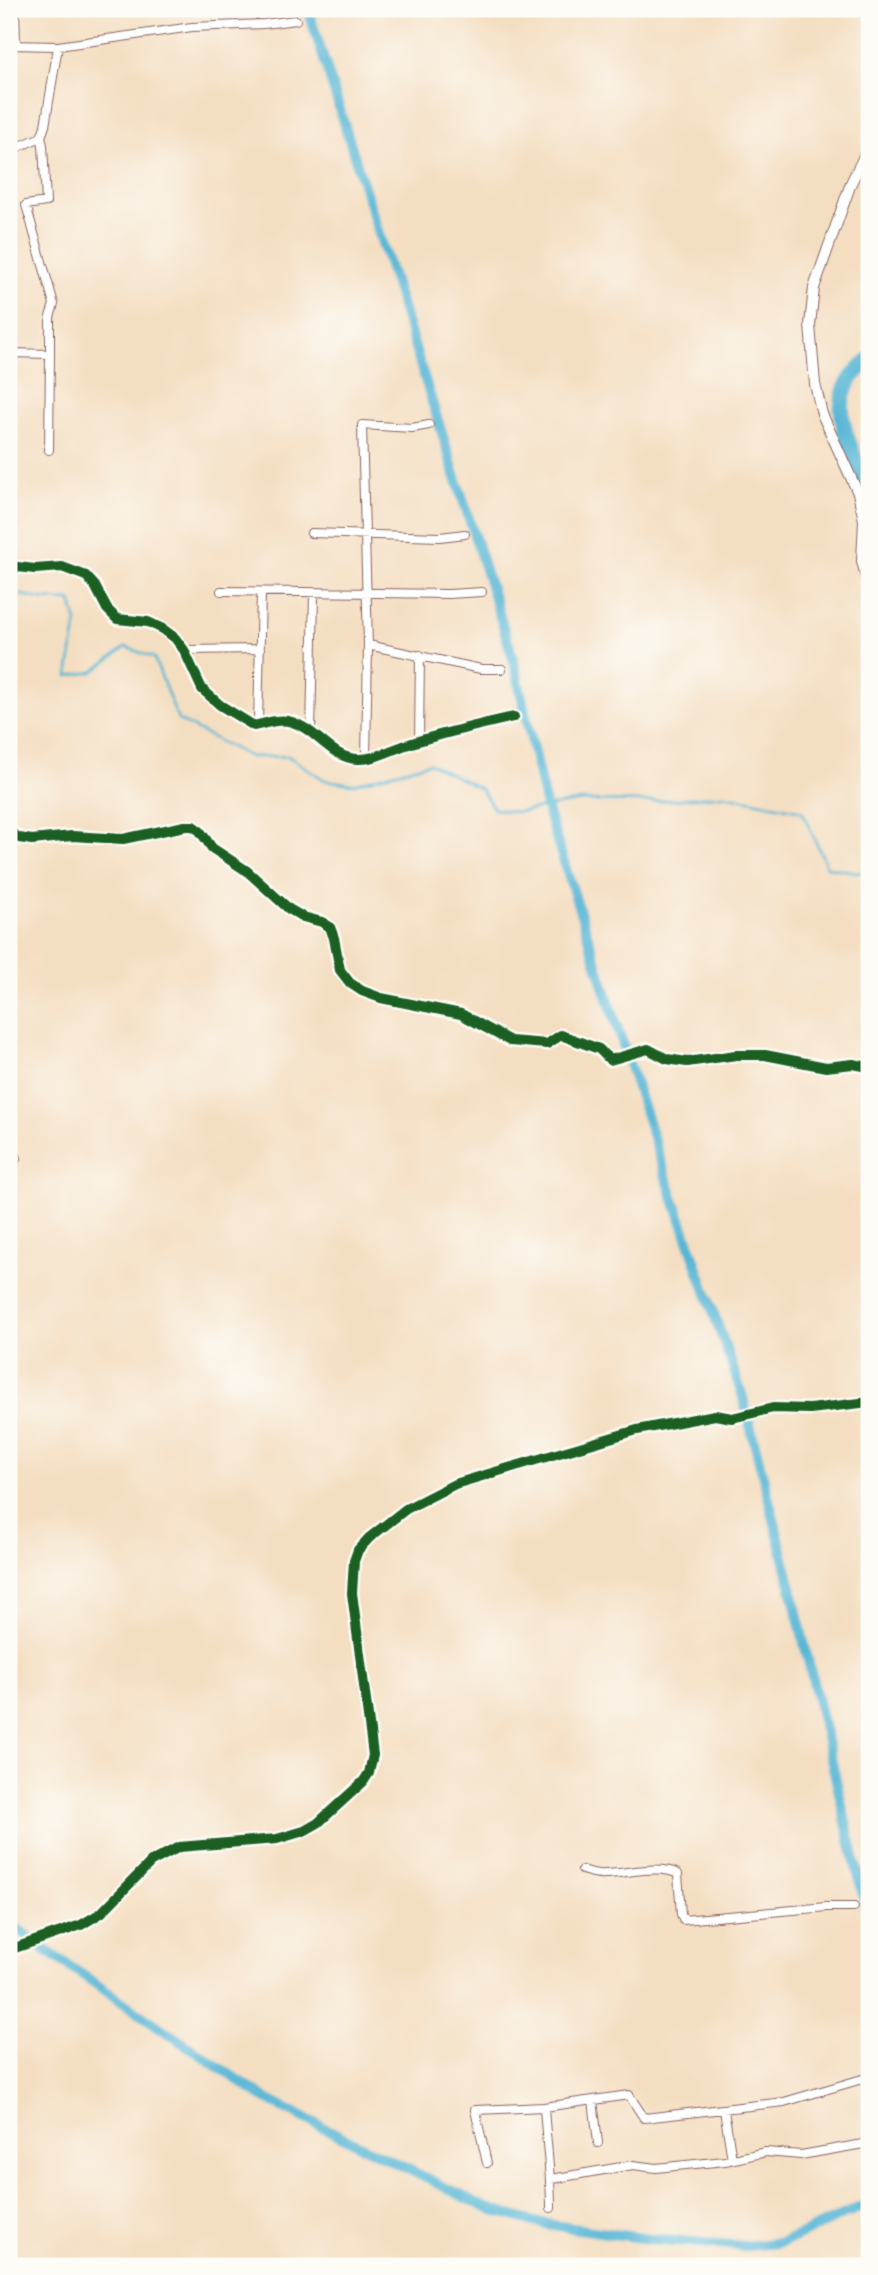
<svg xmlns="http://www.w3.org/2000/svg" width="878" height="2275" font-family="'IM FELL English',serif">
	<rect width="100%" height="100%" fill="#fdfcf7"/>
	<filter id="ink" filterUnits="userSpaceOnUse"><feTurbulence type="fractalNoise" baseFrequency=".0143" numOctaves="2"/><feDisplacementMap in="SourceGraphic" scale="14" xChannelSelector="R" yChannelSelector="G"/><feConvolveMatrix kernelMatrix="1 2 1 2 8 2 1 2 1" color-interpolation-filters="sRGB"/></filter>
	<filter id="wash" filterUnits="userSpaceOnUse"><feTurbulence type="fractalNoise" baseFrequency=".00686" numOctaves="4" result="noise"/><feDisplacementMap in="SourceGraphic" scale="28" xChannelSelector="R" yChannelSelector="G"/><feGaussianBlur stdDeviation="1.57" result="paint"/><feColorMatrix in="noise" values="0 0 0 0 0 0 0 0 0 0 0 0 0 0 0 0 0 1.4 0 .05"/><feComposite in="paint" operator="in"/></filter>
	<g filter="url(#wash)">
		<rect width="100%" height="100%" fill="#f4dec1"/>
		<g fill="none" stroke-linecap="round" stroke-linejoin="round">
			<path stroke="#57b6d5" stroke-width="2.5" d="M 9,592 L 40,599 L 71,601 L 77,622 L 68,676 L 93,672 L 126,647 L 154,658 L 178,720 L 250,757 L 288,756 L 325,780 L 353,784 L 429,763 L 481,789 L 494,809 L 518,812 L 582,801 L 648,802 L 725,795 L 802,811 L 827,867 L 869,874"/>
			<path stroke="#57b6d5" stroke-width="10" d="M 308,9 L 513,658 L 546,807 L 665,1174 L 742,1394 L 788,1574 L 869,1921
				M 9,1922 L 47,1951 L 266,2099 L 487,2208 L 534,2222 L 579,2229 L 649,2239 L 745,2246 L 777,2243 L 793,2238 L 869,2203"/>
			<path stroke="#57b6d5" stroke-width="16" d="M 869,360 C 864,365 858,370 853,376 C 824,412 859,459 869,495"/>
		</g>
	</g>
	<g filter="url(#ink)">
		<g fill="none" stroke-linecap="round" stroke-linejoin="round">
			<defs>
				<path id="minor" d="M 15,9 L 16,45
					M 9,45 L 58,46 L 192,27 L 264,24 L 296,20
					M 9,126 L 17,148
					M 9,151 L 41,137 L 45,126 L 58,46
					M 9,353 L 50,354 L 50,317 L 54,304 L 26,205 L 46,202 L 43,145 L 41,137
					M 49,450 L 50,354
					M 311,533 L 440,537 L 465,534
					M 9,566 L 35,569 L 62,567 L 86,576 L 95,586 L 107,609 L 117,619 L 148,622 L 163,629 L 175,638 L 184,650 L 202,689 L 220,705 L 254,726 C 266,723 280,718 292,722 C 316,729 331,758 357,759 C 375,760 392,749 409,744 C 443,733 479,725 514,717
					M 221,591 L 449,594 L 482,592
					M 368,645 L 481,669 L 502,669
					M 184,650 L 260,649
					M 258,725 L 261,592
					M 311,732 L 314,593
					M 419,741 L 420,655
					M 366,758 L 368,645 L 362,425 L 412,428 L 429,425
					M 9,831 L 19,838 L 32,840 L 72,836 L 123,839 L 185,826 L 193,826 L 200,831 L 212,848 L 247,871 L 289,909 L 303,917 L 322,922 L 330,927 L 334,938 L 340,970 L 350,983 L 362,991 L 381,998 L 461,1014 L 510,1041 L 547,1044 L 561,1035 L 599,1049 L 610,1060 L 648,1049 L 667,1059 L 687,1062 L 736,1055 L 765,1055 L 826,1067 L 853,1064 L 869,1067
					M 9,1159 L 17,1158
					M 582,1870 C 589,1872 597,1875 604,1874 C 625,1874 660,1864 678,1874 L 681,1914 L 683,1920 L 827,1907 L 854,1907
					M 9,1950 L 81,1925 L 101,1913 L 151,1862 L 179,1847 L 277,1839 L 304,1831 L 318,1823 L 363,1782 L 369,1773 L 373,1755 L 352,1593 L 354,1561 L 358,1550 L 369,1538 L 406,1509 L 455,1484 L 637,1430 L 715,1415 L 732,1418 L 773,1408 L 810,1409 L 869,1402
					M 593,2100 L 598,2143
					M 544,2107 C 546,2141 551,2174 551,2208
					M 724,2110 L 732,2159
					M 487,2163 L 475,2110 L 544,2107 L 629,2095 L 644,2118 L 784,2102 L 869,2077
					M 551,2179 L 633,2165 L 656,2168 L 725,2161 L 766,2152 L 801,2155 L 869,2143"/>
				<path id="tertiary" d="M 869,146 L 851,183 L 814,288 L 810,325 L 815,384 L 822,414 L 858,493 L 864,520 L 862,561 L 866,577 L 869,583"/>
			</defs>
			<use href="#minor" stroke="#866260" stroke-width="10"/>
			<use href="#tertiary" stroke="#866260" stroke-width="12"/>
			<use href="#minor" stroke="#fff" stroke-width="8"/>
			<use href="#tertiary" stroke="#fff" stroke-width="10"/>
			<defs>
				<path id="cycleway" d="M 9,566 L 35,569 L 62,567 L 86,576 L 95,586 L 107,609 L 117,619 L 148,622 L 163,629 L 175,638 L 184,650 L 202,689 L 220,705 L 254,726 C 266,723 280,718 292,722 C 316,729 331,758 357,759 C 375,760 392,749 409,744 C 443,733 479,725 514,717
					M 9,831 L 19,838 L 32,840 L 72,836 L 123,839 L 185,826 L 193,826 L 200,831 L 212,848 L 247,871 L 289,909 L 303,917 L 322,922 L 330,927 L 334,938 L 340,970 L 350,983 L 362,991 L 381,998 L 461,1014 L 510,1041 L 547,1044 L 561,1035 L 599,1049 L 610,1060 L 648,1049 L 667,1059 L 687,1062 L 736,1055 L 765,1055 L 826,1067 L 853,1064 L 869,1067
					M 9,1950 L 81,1925 L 101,1913 L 151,1862 L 179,1847 L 277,1839 L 304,1831 L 318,1823 L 363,1782 L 369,1773 L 373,1755 L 352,1593 L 354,1561 L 358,1550 L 369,1538 L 406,1509 L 455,1484 L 637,1430 L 715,1415 L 732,1418 L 773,1408 L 810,1409 L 869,1402"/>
			</defs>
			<use href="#cycleway" stroke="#fdfcf7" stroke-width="15"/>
			<use href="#cycleway" stroke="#1b5e20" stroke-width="10"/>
		</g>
	</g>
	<rect width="878" height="2275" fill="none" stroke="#fdfcf7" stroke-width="35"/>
</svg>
